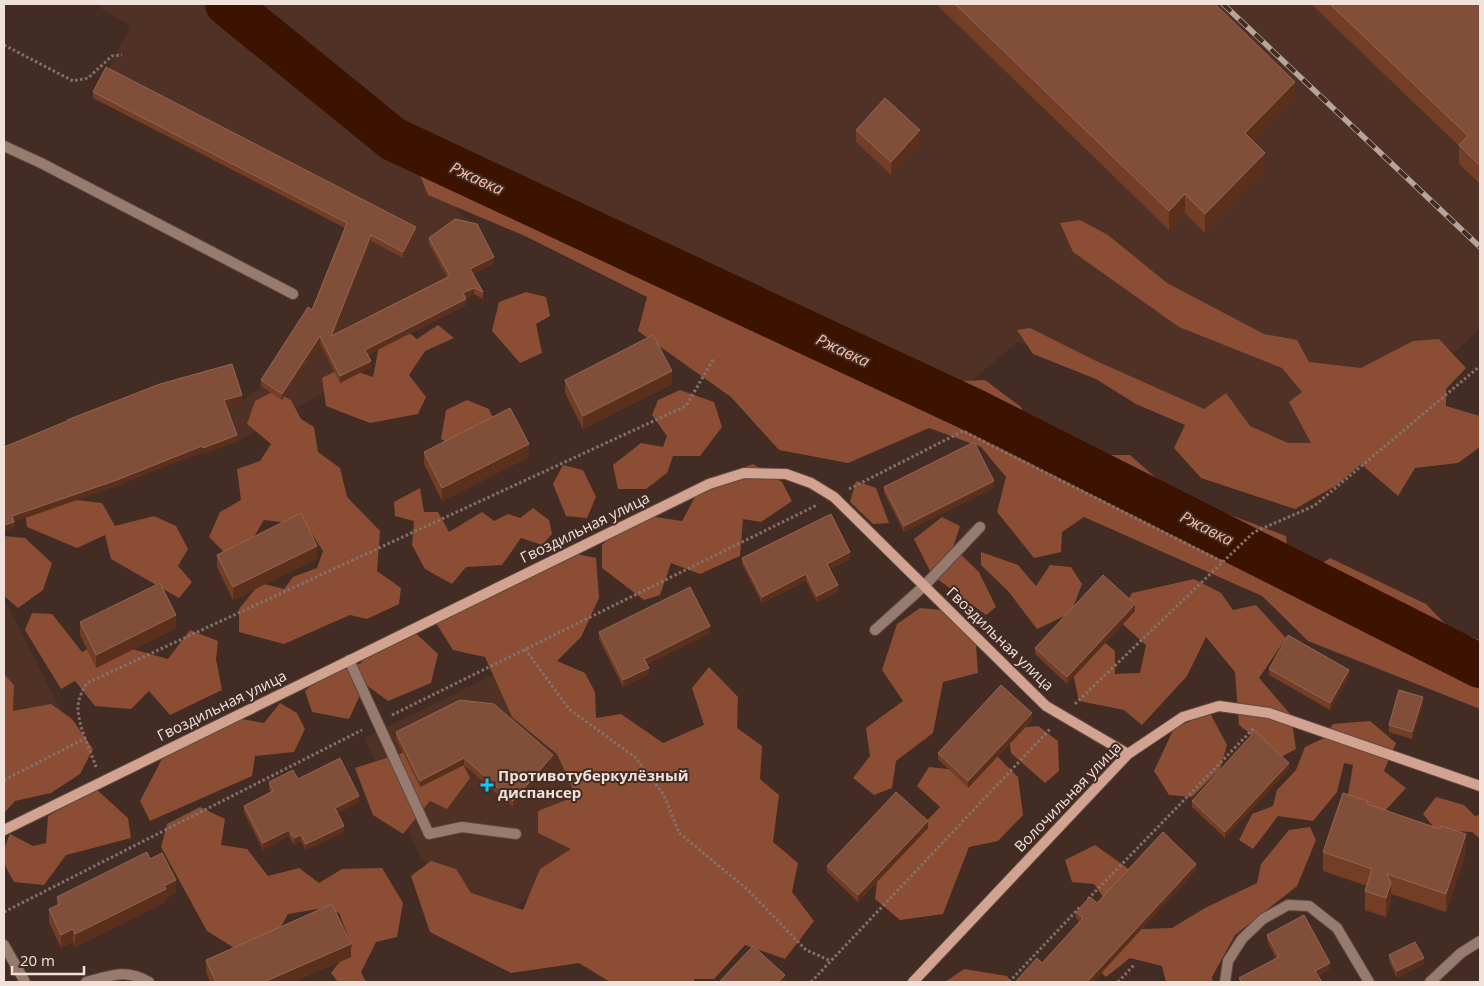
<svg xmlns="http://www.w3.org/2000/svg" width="1484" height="986" font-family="'Open Sans',sans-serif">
	<rect width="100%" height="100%" fill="#432c23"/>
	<path fill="#4f3125" d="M 103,4 L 1480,4 L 1480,328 L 1330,472 L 1018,342 L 947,401 L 442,193 L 477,231 L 494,263 L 470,275 L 479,292 L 464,300 L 466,305 L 365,356 L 371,367 L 340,383 L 237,442 L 169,465 L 118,486 L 12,522 L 14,528 L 4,531 L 4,453 L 242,401 L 261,386 L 308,314 L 367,239 L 93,98 L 131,26 L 101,9 Z
		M 4,598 L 74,736 L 4,771 Z
		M 519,662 L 614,831 L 496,922 L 421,858 L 364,738 Z"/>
	<path fill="#8b4e35" d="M 430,153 L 547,205 L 743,298 L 770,322 L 821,333 L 924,383 L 985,380 L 1021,407 L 1030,430 L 1071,455 L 1130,455 L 1174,494 L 1286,536 L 1289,564 L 1306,574 L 1330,558 L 1426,604 L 1449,628 L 1480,640 L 1480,709 L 1308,641 L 1262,596 L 1084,517 L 1062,532 L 1061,552 L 1034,558 L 997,512 L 1006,477 L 981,447 L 929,428 L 848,463 L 779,450 L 731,397 L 638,331 L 647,297 L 525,236 L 428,195 L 415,163 Z
		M 1080,220 L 1108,235 L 1167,283 L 1264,334 L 1297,340 L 1309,362 L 1361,368 L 1413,341 L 1439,339 L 1466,368 L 1446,389 L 1446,406 L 1480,416 L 1480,447 L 1458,463 L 1415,468 L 1398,496 L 1361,464 L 1337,485 L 1295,509 L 1201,478 L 1174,448 L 1185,425 L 1136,404 L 1096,379 L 1033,354 L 1017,330 L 1030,328 L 1094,360 L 1204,409 L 1226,393 L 1250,426 L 1288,443 L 1311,443 L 1289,402 L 1302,392 L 1282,368 L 1179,327 L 1073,252 L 1060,223 Z
		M 526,292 L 546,297 L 550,316 L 536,324 L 542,353 L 520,363 L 492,331 L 499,302 Z
		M 438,325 L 454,338 L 425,351 L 409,375 L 426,397 L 418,414 L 370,423 L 326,406 L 322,378 L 344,367 L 373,377 L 381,336 L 403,328 L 417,339 Z
		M 680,390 L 714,402 L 722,427 L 700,456 L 673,456 L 667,473 L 646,489 L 618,489 L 613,465 L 641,443 L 663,447 L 667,436 L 652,415 L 658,400 Z
		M 274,391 L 291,400 L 301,419 L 314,427 L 318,452 L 340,468 L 347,497 L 380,531 L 377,571 L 401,588 L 399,604 L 367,619 L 350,615 L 284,644 L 239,632 L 239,609 L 260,583 L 284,589 L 293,577 L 317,568 L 323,551 L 306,525 L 264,520 L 250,543 L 228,556 L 209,537 L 220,512 L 241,500 L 237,469 L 260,461 L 271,444 L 247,424 L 255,401 Z
		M 467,400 L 489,409 L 501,434 L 471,454 L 441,439 L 446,410 Z
		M 753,464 L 782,482 L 792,501 L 761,522 L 743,519 L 740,556 L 700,574 L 671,563 L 660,595 L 644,600 L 602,568 L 602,545 L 635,514 L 682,521 L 702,484 Z
		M 563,465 L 583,470 L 596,497 L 587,518 L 566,516 L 553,484 Z
		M 856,481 L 876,488 L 889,523 L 873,524 L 850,502 Z
		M 420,488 L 424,512 L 438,512 L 449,532 L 482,512 L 494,521 L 508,514 L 520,518 L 533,508 L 549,520 L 552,534 L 542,545 L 521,538 L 502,565 L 466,567 L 452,584 L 425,569 L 412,545 L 414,521 L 395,516 L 394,502 Z
		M 58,498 L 102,503 L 115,526 L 154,516 L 176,526 L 188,549 L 178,566 L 192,582 L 179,598 L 111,559 L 105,535 L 77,548 L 27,527 L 25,511 Z
		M 942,517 L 960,526 L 953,547 L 979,572 L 996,607 L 986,615 L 932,575 L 914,539 Z
		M 4,536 L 25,538 L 52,563 L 43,590 L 18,608 L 4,596 Z
		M 981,552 L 1018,565 L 1036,586 L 1050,565 L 1071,567 L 1082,584 L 1071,613 L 1037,629 L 1008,591 L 981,565 Z
		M 577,554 L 596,558 L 599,598 L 581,637 L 557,661 L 585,673 L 595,692 L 596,718 L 621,714 L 663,743 L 704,725 L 692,688 L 709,667 L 738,697 L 737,728 L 762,746 L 760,779 L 779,795 L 773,842 L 798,863 L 792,892 L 814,921 L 785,959 L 745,945 L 714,979 L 694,979 L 694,982 L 610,982 L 579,963 L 511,973 L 430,932 L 411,876 L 431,861 L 456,869 L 471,893 L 523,910 L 540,869 L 571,849 L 538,833 L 538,811 L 576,796 L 557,754 L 512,717 L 485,657 L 453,650 L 436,623 L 452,604 L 498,594 Z
		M 1194,579 L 1221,593 L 1233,610 L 1256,605 L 1286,638 L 1259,678 L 1291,715 L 1296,749 L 1281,757 L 1239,725 L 1235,672 L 1206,637 L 1187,676 L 1142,725 L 1124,710 L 1079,701 L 1070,660 L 1093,633 L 1115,651 L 1115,674 L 1140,673 L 1146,645 L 1118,620 L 1132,593 Z
		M 920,608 L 942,610 L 976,645 L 978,673 L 943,682 L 933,733 L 896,761 L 892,788 L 874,795 L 853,778 L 870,756 L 866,728 L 903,701 L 882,670 L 897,624 Z
		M 32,613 L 52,614 L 82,652 L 93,646 L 125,647 L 168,659 L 190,630 L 218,641 L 216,659 L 222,690 L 170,715 L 149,691 L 131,709 L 95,706 L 75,681 L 61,689 L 25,630 Z
		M 408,626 L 438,654 L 431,683 L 388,701 L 365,684 L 349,719 L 312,712 L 305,691 L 333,665 L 360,664 L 380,640 Z
		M 4,674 L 14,685 L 13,711 L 51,704 L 72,719 L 93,749 L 80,774 L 51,793 L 15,801 L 4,813 Z
		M 280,703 L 297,713 L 305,729 L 294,752 L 255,756 L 252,776 L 150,821 L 140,801 L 163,757 L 242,719 L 264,723 Z
		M 1210,713 L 1227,745 L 1220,769 L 1192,797 L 1169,795 L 1154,771 L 1174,728 Z
		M 1370,721 L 1396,743 L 1384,771 L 1406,788 L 1383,813 L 1347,801 L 1353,765 L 1344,763 L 1337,792 L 1313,821 L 1278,816 L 1253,849 L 1239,840 L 1252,814 L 1273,806 L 1277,790 L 1296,770 L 1305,747 L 1324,738 L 1333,724 Z
		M 1038,726 L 1058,741 L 1059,771 L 1045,783 L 1011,753 L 1008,729 Z
		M 989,748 L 1018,777 L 1023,815 L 998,841 L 969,847 L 943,914 L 900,920 L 875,899 L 880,857 L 903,846 L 940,807 L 917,786 L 929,767 L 965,771 Z
		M 415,749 L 459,756 L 470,778 L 447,809 L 430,801 L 403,834 L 373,815 L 355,768 Z
		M 96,789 L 128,818 L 131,838 L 66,855 L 44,885 L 14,882 C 2,861 0,857 10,834 L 33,846 L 46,843 L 48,816 Z
		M 1436,797 L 1464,805 L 1475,816 L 1480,815 L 1480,839 L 1472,832 L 1436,830 L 1423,814 Z
		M 200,807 L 225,819 L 221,845 L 247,849 L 268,876 L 299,868 L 319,883 L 342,869 L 382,868 L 403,903 L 397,937 L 376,942 L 361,972 L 366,982 L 338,982 L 331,973 L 352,946 L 339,913 L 324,908 L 288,914 L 277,934 L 236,949 L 207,931 L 161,847 L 167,824 Z
		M 1310,827 L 1316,840 L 1297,886 L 1235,935 L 1212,977 L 1213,982 L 1166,982 L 1162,966 L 1130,958 L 1106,977 L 1067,943 L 1113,930 L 1172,928 L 1205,908 L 1257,883 L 1261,864 L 1289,830 Z
		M 1095,845 L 1126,867 L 1140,885 L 1114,913 L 1094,884 L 1072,882 L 1065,860 Z
		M 964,969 L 1007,976 L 1012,982 L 945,982 Z"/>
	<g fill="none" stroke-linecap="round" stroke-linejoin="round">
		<path stroke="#3c1201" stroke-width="44" d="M 227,4 L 393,139 L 973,410 L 1480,666"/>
		<defs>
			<path id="lane" d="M 4,146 L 41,163 L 293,294
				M 875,630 L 924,586 L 980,527
				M 349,660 L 429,834 L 462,827 L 516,834
				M 4,945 L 25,982
				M 86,982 C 111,976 125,968 149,982
				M 1225,982 L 1228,961 L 1242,939 L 1263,919 L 1288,905 L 1309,906 L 1337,928 L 1369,982
				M 1430,982 L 1461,953 L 1480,941"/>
			<path id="secondary" d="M 4,830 L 709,484 L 744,473 L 786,474 L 811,483 L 834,497 L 1046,706 L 1128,754
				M 913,982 L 1128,754 L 1183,717 L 1219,706 L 1269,713 L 1480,786"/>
		</defs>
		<use href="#lane" stroke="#5f4940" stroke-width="12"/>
		<use href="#secondary" stroke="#5f4940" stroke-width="12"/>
		<path stroke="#857169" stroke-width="3" stroke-dasharray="2.5 2.5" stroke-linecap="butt" d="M 4,45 L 73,81 L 88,78 L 112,56 L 122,55
			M 849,489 L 963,431 L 1223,562
			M 525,649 L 569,709 L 636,758 L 664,795 L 679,833 L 747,889 L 806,950 L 831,961
			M 1075,704 L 1254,532 L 1314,506 L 1480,366
			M 392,715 L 817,505
			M 96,767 C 90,749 79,728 78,709 C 78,699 82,691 87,683 L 686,406 L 714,358
			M 4,780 L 86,738
			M 1088,899 L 1254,728
			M 4,912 L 362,730
			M 811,982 L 1051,728
			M 1009,982 L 1080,907
			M 1118,982 L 1135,964"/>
		<use href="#lane" stroke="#987b6f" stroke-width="10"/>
		<use href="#secondary" stroke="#d1a390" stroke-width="10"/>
		<defs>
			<path id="rail" d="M 1223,4 L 1480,247"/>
		</defs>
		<use href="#rail" stroke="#b6a49d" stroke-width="5.5"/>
		<use href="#rail" stroke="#432c23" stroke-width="4" stroke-dasharray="11" stroke-linecap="butt"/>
	</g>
	<path fill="#733d26" d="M 936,4 L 1215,4 L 1295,100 L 1254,142 L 1265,172 L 1205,233 L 1185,213 L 1169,230 Z
		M 1311,4 L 1480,4 L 1480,184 L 1459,164 L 1459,146 Z
		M 93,92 L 416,233 L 403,258 L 371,241 L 334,334 L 447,277 L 429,244 L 429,238 L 494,263 L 473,274 L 483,292 L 483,299 L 474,294 L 466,298 L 466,305 L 368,355 L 371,367 L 340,383 L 320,343 L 282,400 L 261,386 L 261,380 L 312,310 L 345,228 L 93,98 Z
		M 856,130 L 920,143 L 891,175 L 856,142 Z
		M 565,380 L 672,384 L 583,429 L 565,393 Z
		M 424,452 L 529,457 L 442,501 L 424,464 Z
		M 884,487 L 994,488 L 904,532 L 884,493 Z
		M 217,555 L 317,559 L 233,600 L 217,567 Z
		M 742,558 L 850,559 L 830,569 L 838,592 L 817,602 L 806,581 L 762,603 L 742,564 Z
		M 1135,611 L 1067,684 L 1035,654 L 1035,648 Z
		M 80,622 L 176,628 L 96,668 L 80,635 Z
		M 599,632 L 710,633 L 647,664 L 649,674 L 623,687 L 599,639 Z
		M 1269,669 L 1349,676 L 1330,710 L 1269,675 Z
		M 1423,704 L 1412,739 L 1389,732 L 1389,725 Z
		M 1032,720 L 968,788 L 938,759 L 938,753 Z
		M 396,732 L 553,761 L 513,807 L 464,765 L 420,787 L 396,739 Z
		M 1289,769 L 1225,838 L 1192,807 L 1192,801 Z
		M 298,779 L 359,802 L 337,813 L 344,832 L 306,850 L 301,841 L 294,845 L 289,836 L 263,850 L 244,812 L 244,806 L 271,793 L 269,789 L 269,782 Z
		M 1368,805 L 1466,853 L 1446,912 L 1391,894 L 1391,901 L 1386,917 L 1365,910 L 1365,891 L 1367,886 L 1323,871 L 1323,852 Z
		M 928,828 L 858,902 L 827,872 L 827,866 Z
		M 150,859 L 176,893 L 166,898 L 166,902 L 75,947 L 73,942 L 61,948 L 49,922 L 49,909 L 57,905 L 57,897 Z
		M 1196,870 L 1093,982 L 1015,982 L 1042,963 L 1080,922 L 1076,918 L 1076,912 L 1097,903 Z
		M 1267,935 L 1330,969 L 1318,976 L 1322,982 L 1239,982 L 1239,978 L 1276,958 L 1267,941 Z
		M 1389,955 L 1424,964 L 1397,978 L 1389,961 Z
		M 351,957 L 293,982 L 210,982 L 206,972 L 206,960 Z"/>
	<path fill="#5a2f1c" d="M 1295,82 L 1295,100 L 1245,152 L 1245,133 Z
		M 920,130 L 920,143 L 891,175 L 891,162 Z
		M 1265,153 L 1265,172 L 1205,233 L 1205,214 Z
		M 1185,194 L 1185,213 L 1169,230 L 1169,211 Z
		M 416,227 L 416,233 L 403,258 L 403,252 Z
		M 371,235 L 371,241 L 331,343 L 331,336 Z
		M 494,257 L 494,263 L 470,275 L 470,269 Z
		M 474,288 L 474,294 L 463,300 L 463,293 Z
		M 466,299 L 466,305 L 365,356 L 365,350 Z
		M 320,336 L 320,343 L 282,400 L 282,394 Z
		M 371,361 L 371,367 L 340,383 L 340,376 Z
		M 672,371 L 672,384 L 583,429 L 583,416 Z
		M 242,395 L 242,401 L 224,407 L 224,400 Z
		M 237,435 L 237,442 L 203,454 L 203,448 Z
		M 529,444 L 529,457 L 442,501 L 442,488 Z
		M 202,446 L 202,452 L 117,486 L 14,522 L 14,528 L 4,531 L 4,525 L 12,516 Z
		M 994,481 L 994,488 L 904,532 L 904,526 Z
		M 317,546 L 317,559 L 233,600 L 233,587 Z
		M 850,552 L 850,559 L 827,570 L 827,564 Z
		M 806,574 L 806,581 L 762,603 L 762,597 Z
		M 838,585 L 838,592 L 817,602 L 817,596 Z
		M 1135,604 L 1135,611 L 1067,684 L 1067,677 Z
		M 176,615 L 176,628 L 96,668 L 96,655 Z
		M 710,626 L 710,633 L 644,665 L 644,659 Z
		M 649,668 L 649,674 L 623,687 L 623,680 Z
		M 1349,670 L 1349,676 L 1330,710 L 1330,703 Z
		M 1423,697 L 1423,704 L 1412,739 L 1412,732 Z
		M 1032,713 L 1032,720 L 968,788 L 968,781 Z
		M 553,755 L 553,761 L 513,807 L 513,801 Z
		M 464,758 L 464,765 L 420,787 L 420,781 Z
		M 1289,763 L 1289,769 L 1225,838 L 1225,832 Z
		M 359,796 L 359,802 L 335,814 L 335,808 Z
		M 928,821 L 928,828 L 858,902 L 858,895 Z
		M 344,826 L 344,832 L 306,850 L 306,844 Z
		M 289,830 L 289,836 L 263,850 L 263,843 Z
		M 1466,834 L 1466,853 L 1446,912 L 1446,894 Z
		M 301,835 L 301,841 L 294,845 L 294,838 Z
		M 1196,864 L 1196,870 L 1093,982 L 1087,982 Z
		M 176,880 L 176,893 L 166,898 L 166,902 L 75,947 L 75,934 Z
		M 1391,883 L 1391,901 L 1386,917 L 1386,898 Z
		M 73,929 L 73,942 L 61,948 L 61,935 Z
		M 351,944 L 351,957 L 293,982 L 264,982 Z
		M 1424,958 L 1424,964 L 1397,978 L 1397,971 Z
		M 1330,963 L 1330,969 L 1315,977 L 1315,971 Z
		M 785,975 L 785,982 L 778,982 Z"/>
	<path fill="#814f39" stroke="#926652" d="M 955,4 L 1215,4 L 1295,82 L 1245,133 L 1265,153 L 1205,214 L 1185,194 L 1169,211 Z
		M 1330,4 L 1480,4 L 1480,166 L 1459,145 L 1468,136 Z
		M 106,67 L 416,227 L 403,252 L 371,235 L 331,336 L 450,276 L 429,238 L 455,219 L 477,224 L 494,257 L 470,269 L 483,292 L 474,288 L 463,293 L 466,299 L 365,350 L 371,361 L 340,376 L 320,336 L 282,394 L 261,380 L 308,307 L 312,310 L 347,223 L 93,92 Z
		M 885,98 L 920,130 L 891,162 L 856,130 Z
		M 653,335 L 672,371 L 583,416 L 565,380 Z
		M 232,364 L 242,395 L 224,400 L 237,435 L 203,448 L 202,446 L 117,480 L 12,516 L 14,522 L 4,525 L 4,447 L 67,421 L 67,420 L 160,384 Z
		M 510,408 L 529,444 L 442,488 L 424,452 Z
		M 974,442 L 994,481 L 904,526 L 884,487 Z
		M 301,513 L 317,546 L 233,587 L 217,555 Z
		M 831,514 L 850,552 L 827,564 L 838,585 L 817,596 L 806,574 L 762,597 L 742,558 Z
		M 1103,575 L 1135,604 L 1067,677 L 1035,648 Z
		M 160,583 L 176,615 L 96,655 L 80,622 Z
		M 690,587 L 710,626 L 644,659 L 649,668 L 623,680 L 599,632 Z
		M 1288,635 L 1349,670 L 1330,703 L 1269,669 Z
		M 1001,685 L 1032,713 L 968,781 L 938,753 Z
		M 1399,690 L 1423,697 L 1412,732 L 1389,725 Z
		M 460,700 L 494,704 L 553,755 L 513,801 L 464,758 L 420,781 L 396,732 Z
		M 1255,731 L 1289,763 L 1225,832 L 1192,801 Z
		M 340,758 L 359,796 L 335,808 L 344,826 L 306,844 L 301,835 L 294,838 L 289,830 L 263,843 L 244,806 L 273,791 L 269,782 L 293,770 L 298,779 Z
		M 896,792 L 928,821 L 858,895 L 827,866 Z
		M 1343,793 L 1368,801 L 1367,804 L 1440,829 L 1441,826 L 1466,834 L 1446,894 L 1387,874 L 1391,883 L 1386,898 L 1365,891 L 1372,869 L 1323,852 Z
		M 1163,832 L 1196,864 L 1087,982 L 1015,982 L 1037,958 L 1042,963 L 1083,918 L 1076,912 L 1090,897 L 1097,903 Z
		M 147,852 L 150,859 L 162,853 L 176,880 L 164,886 L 166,889 L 75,934 L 73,929 L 61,935 L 49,909 L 60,904 L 57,897 Z
		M 332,904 L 351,944 L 264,982 L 216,982 L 206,960 Z
		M 1304,915 L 1330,963 L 1315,971 L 1322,982 L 1242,982 L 1239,978 L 1279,957 L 1267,935 Z
		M 1415,942 L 1424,958 L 1397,971 L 1389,955 Z
		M 753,946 L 785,975 L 778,982 L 719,982 Z"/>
	<path fill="#0acafa" stroke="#432c23" stroke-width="2" d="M484.5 777.5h5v5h5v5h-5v5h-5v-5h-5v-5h5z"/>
	<g text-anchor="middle" stroke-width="4" stroke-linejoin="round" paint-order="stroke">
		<g font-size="15" fill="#f0e1db" stroke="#432c23">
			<text transform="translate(585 528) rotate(-26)" y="5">Гвоздильная улица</text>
			<text transform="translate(1000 639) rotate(44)" y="5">Гвоздильная улица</text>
			<text transform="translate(222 706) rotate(-26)" y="5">Гвоздильная улица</text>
			<text transform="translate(1068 797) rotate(-46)" y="5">Волочильная улица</text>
		</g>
		<g font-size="15" font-weight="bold" fill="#f0e1db" stroke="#432c23" text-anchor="start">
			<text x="498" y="781">Противотуберкулёзный<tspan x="498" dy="17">диспансер</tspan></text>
		</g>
		<g font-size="16" font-style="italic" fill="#f4bca6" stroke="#432c23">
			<text transform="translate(477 178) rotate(25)" y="6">Ржавка</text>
			<text transform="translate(843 350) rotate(25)" y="6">Ржавка</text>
			<text transform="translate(1207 528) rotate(27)" y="6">Ржавка</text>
		</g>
	</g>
	<rect width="1484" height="986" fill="none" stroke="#f0e1db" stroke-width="10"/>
	<path d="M12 966v8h72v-8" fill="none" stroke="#f0e1db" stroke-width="2.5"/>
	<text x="20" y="966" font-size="15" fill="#f0e1db" stroke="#432c23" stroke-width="4" paint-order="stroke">20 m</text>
</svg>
